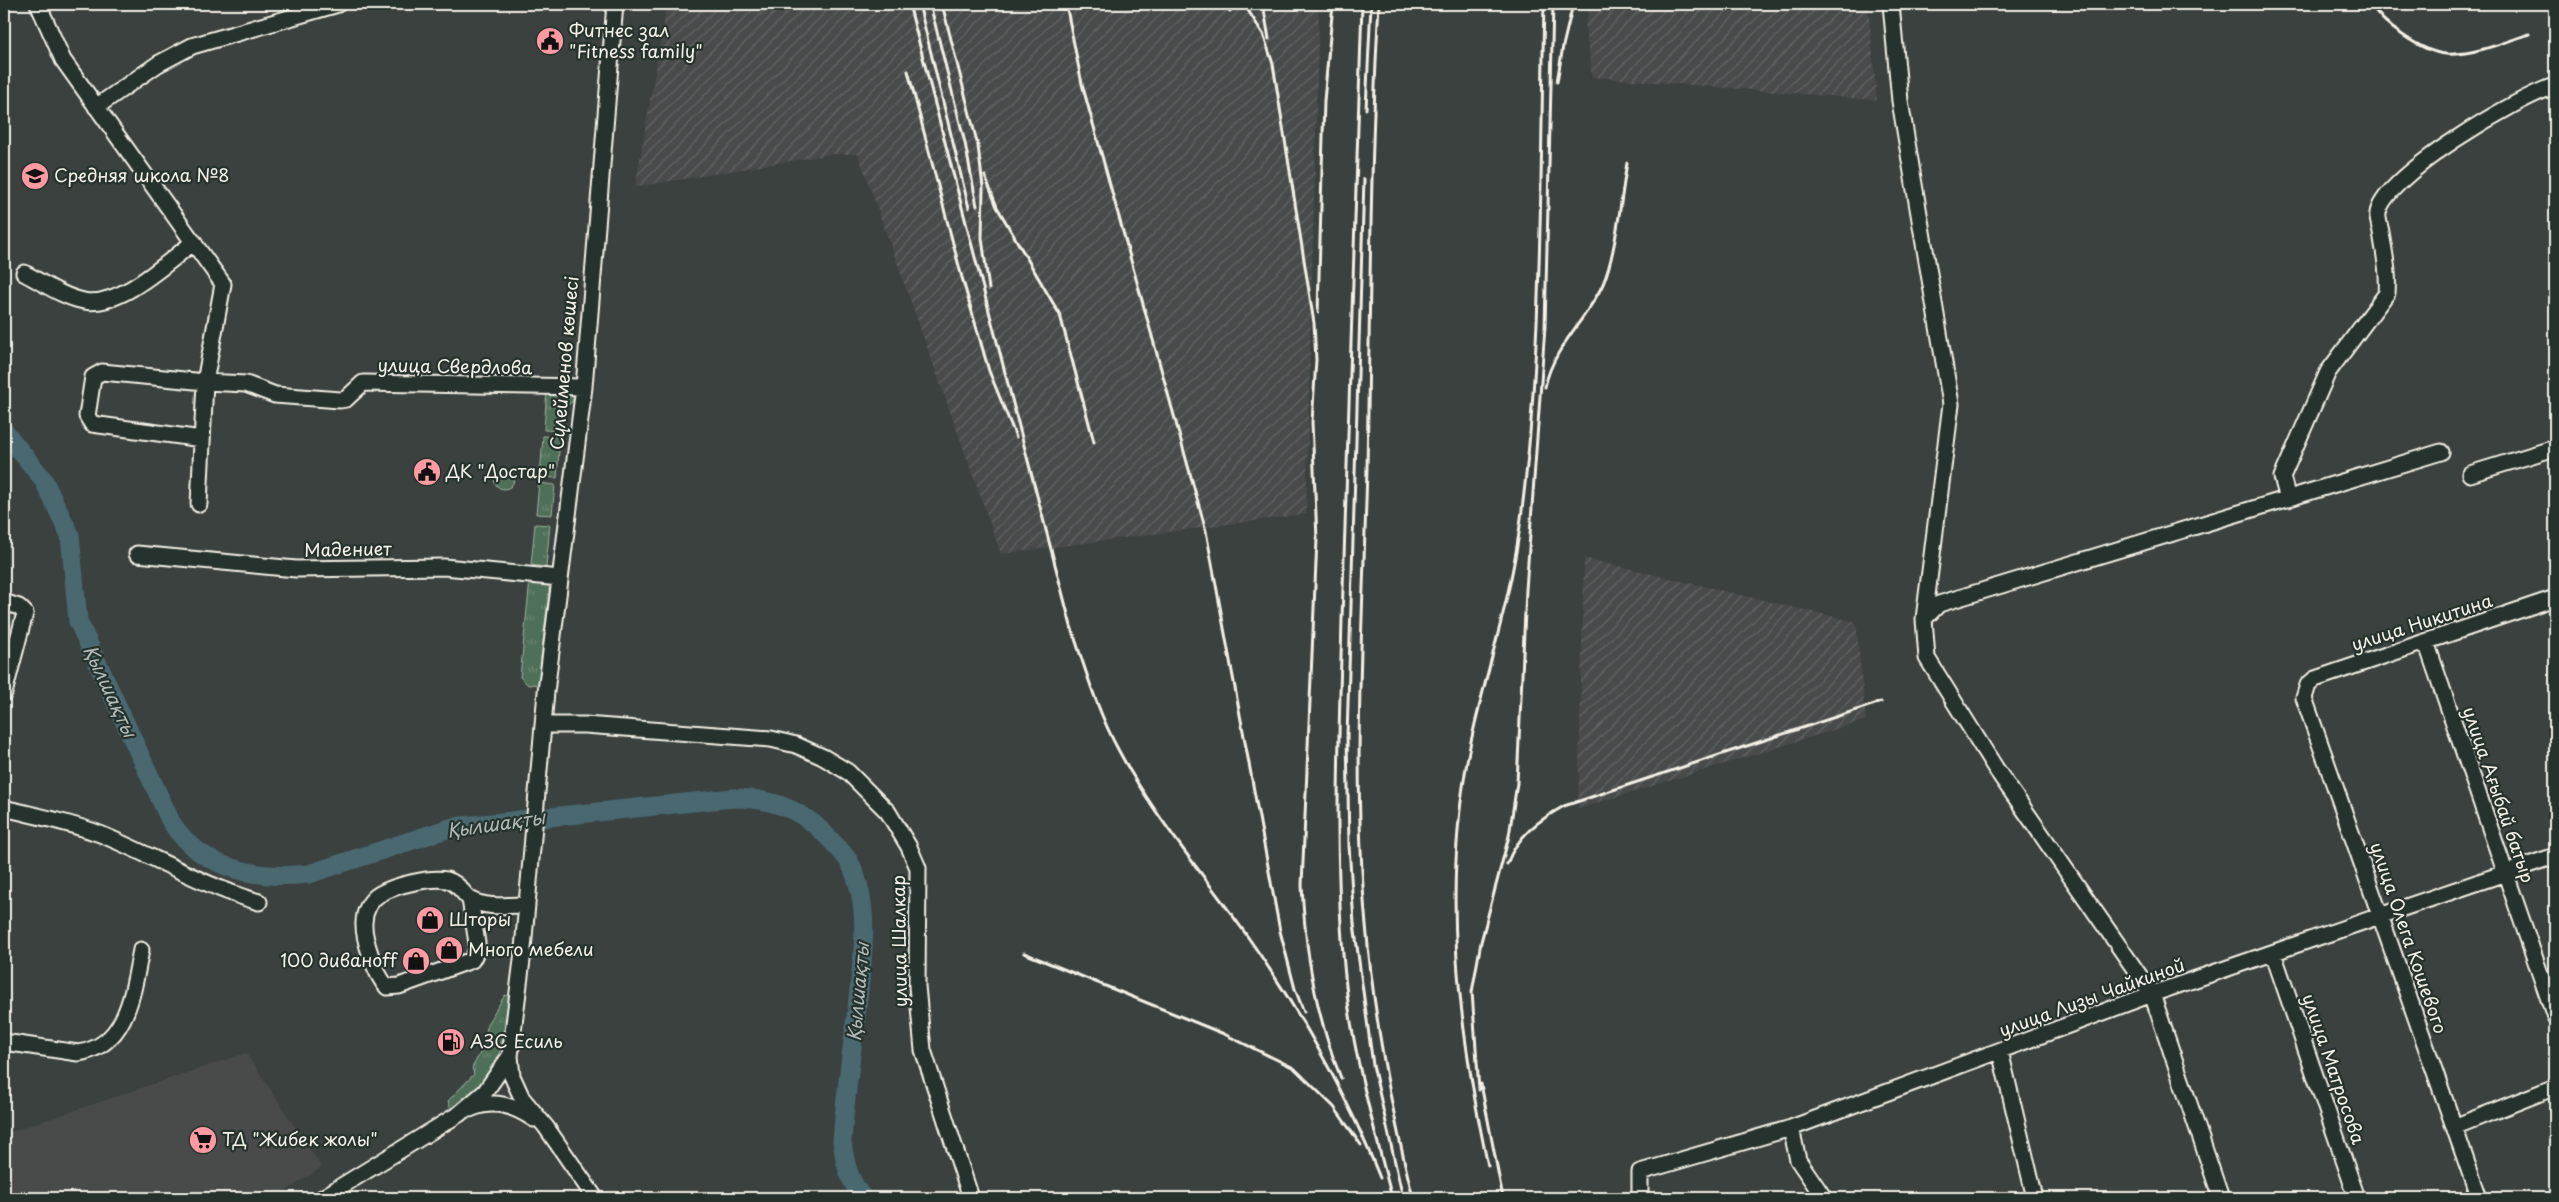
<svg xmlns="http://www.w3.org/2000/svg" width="2559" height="1202" font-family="'Playpen Sans',sans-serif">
	<defs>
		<pattern id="industrial-furrows" width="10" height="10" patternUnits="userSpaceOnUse" patternTransform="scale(1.25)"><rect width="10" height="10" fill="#484b4c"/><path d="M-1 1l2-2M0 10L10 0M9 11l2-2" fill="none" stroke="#636566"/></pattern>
		<pattern id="grass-tufts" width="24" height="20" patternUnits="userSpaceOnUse" patternTransform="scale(1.25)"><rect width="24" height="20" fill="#507059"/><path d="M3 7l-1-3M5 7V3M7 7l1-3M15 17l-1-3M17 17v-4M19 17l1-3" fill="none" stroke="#6a8571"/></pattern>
	</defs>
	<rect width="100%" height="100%" fill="#3a413f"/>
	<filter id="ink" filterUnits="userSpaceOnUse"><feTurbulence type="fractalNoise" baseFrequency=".02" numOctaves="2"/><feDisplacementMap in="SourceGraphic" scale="10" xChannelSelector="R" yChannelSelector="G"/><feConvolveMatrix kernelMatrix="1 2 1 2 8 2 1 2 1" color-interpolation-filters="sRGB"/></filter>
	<g filter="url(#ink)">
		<path fill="#484b4c" d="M 246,1053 L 322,1167 L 275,1198 L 4,1198 L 4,1134 Z"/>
		<path fill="url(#industrial-furrows)" d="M 667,4 L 1319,4 L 1306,514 L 1001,554 L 858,154 L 832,154 L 635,187 Z
			M 1592,4 L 1868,4 L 1877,100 L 1592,77 L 1585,23 Z
			M 1584,558 L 1856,622 L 1866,720 L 1578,809 Z"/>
		<path fill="url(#grass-tufts)" stroke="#a2b0a0" d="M 547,389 L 574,392 L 573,401 L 563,409 L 561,431 L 544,430 Z
			M 543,436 L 560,437 L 557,478 L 540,477 Z
			M494 479a10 10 0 1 1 20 0a10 10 0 1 1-20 0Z
			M 539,483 L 555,485 L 552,515 L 536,514 Z
			M 535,524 L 550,525 L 546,567 L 531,565 Z
			M 530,580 L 550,582 L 538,684 L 528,685 L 520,677 Z
			M 505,995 L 512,997 C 503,1049 498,1079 451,1110 L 448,1101 L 474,1074 L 472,1068 L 486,1042 L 487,1024 Z"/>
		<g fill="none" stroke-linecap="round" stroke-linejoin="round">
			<path stroke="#496770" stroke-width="19" d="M 4,431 L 43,479 L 70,535 L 78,621 L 171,822 C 201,869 256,880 309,874 L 453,827 L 733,798 C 768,798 797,807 823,832 C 832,842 843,851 850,863 C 871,904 863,955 858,998 C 853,1046 845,1094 842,1142 C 845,1164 849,1180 863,1198"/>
			<defs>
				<path id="minor" d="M 38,4 L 63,60 L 223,284 L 205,382 L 199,504
					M 1891,4 L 1900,101 L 1951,404 L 1924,619 L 1927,658 L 1996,769 L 2152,994 L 2221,1198
					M 96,107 L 158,64 L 192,46 L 338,4
					M 24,273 C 43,283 63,297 84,301 C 120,308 167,262 194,242
					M 202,439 L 92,424 L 87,416 L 93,377 L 102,372 L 205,382 L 246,384 L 275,395 L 340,400 L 346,399 L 363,383 L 584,387
					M 2470,474 L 2555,448
					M 2288,499 L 2282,477 L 2328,372 L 2387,293 C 2389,272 2384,252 2381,232 C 2380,226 2377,219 2378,213 C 2384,176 2519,96 2555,86
					M 137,554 L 296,569 L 444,567 L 560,578
					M 4,602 L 19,607 L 25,613 L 4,693
					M 1924,619 L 1939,604 L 2441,452
					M 2426,642 L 2555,1017
					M 543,725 L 585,725 L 771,739 L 796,745 L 823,757 L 848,772 L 888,812 L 909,847 L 918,868 L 917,986 L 923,1050 L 971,1198
					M 4,808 C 36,816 69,822 100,834 C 154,856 203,886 259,902
					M 470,899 L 477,943 L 477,950 L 472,960 L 399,986 L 387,987 C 376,976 363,938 364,923 C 364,912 370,899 380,894 C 395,885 430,877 447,880 C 459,883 462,893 470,899 C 485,909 511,905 527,905
					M 2273,953 L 2357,1198
					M 4,1042 L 78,1053 C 128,1046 133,990 141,950
					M 2000,1051 L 2035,1198
					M 470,1109 C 494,1099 513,1105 534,1119
					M 2454,1127 L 2555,1087
					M 1791,1128 L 1798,1160 L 1824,1198
					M 322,1198 L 459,1114 L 485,1092 L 510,1056
					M 595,1198 L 546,1127 L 522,1098 L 512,1076 L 510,1056 L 522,960 L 546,692 L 584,387 L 615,4
					M 1640,1198 L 1640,1172 L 1791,1128 L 2152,994 L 2555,856
					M 2479,1198 L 2304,698 L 2308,685 L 2315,679 L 2555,598"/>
			</defs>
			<use href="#minor" stroke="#f4f1e8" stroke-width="19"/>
			<use href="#minor" stroke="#26332d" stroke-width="15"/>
			<path stroke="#f4f1e8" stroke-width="3" d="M 909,4 L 1071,626 C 1085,669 1098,713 1120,753 C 1154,816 1201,871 1243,930 C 1298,1008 1345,1089 1380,1178
				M 919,4 L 969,208
				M 930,4 L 965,143 L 977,206
				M 942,4 L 978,146 L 983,187 L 982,238 L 989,289
				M 1066,4 L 1082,84 L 1206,531 L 1280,931 L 1295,989 L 1304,1012
				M 1224,4 L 1230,11
				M 1244,4 L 1263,34 L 1273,64 L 1314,323 L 1316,360 L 1312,422 L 1317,539 L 1302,885 C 1305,951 1316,1017 1341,1078
				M 1263,4 L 1269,39
				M 1362,4 C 1357,209 1347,414 1342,619 C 1339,741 1333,864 1346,986 C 1354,1058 1374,1128 1392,1198
				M 1379,4 C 1370,158 1370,313 1367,468 C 1363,619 1352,774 1366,925 C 1374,1018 1391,1108 1413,1198
				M 2371,4 C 2379,18 2390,27 2404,36 C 2416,44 2431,53 2446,54 C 2471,56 2506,42 2529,34
				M 908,71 L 961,274 L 989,371 L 1016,437
				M 1557,82 L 1563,46 L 1573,4
				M 1366,109 L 1371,4
				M 985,176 L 997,207 L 1060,315 L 1094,442
				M 1364,179 L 1347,736 L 1349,845 L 1354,924 L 1373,1065 L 1403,1198
				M 1318,312 L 1324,101 L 1333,4
				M 1545,387 C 1553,347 1586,321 1603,284 C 1616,254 1621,197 1627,163
				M 1507,864 C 1517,836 1539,820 1564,806 L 1881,702
				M 1024,953 L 1224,1034 L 1294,1068 L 1334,1107 L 1361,1145
				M 1481,1084 L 1503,1198
				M 1479,1090 L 1472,992 L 1481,942 L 1509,836 L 1517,783 L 1526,590 L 1545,327 L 1553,4
				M 1488,1166 C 1458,1026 1441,889 1470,746 C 1485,675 1509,605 1519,533 C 1543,359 1540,179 1544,4"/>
		</g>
	</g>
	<defs>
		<symbol id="civic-disc" viewBox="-11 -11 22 22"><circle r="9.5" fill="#ff9aa2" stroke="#26332d"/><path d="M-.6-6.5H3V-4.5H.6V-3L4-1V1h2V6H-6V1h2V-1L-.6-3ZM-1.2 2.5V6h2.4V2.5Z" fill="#111"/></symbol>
		<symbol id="school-disc" viewBox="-11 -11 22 22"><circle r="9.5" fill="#ff9aa2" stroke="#26332d"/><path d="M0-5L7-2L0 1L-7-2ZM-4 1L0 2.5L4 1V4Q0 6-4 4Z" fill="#111"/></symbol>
		<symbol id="shop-disc" viewBox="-11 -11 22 22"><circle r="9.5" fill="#ff9aa2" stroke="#26332d"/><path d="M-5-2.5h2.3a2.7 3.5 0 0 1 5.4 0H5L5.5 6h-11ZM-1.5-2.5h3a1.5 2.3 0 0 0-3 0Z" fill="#111"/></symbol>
		<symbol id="fuel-disc" viewBox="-11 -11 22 22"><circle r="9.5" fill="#ff9aa2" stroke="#26332d"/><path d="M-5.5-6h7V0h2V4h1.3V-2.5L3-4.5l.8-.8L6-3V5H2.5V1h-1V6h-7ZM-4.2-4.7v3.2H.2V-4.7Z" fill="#111"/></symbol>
		<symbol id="supermarket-disc" viewBox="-11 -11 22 22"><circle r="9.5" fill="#ff9aa2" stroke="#26332d"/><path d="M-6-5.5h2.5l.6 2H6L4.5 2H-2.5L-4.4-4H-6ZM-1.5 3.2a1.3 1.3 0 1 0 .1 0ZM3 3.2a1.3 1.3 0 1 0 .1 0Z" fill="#111"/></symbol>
	</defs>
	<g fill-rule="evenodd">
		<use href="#civic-disc" x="534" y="25" width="32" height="32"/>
		<use href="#school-disc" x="19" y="160" width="32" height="32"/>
		<use href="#civic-disc" x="411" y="456" width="32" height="32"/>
		<use href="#shop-disc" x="414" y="904" width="32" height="32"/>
		<use href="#shop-disc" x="433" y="934" width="32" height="32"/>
		<use href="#shop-disc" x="400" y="945" width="32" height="32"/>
		<use href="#fuel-disc" x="435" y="1026" width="32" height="32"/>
		<use href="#supermarket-disc" x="187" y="1124" width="32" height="32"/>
	</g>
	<g text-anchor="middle" stroke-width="4.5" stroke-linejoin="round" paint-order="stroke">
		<g font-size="18" fill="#f4f1e8" stroke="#26332d" text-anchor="start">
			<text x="569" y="37">Фитнес зал<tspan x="569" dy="21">"Fitness family"</tspan></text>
			<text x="54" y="182">Средняя школа №8</text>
			<text x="446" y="478">ДК "Достар"</text>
			<text x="449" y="926">Шторы</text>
			<text x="468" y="956">Много мебели</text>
			<text x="397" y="967" text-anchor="end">100 диваноff</text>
			<text x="470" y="1048">АЗС Есиль</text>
			<text x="222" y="1146">ТД "Жибек жолы"</text>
		</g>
		<g font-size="18" fill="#f4f1e8" stroke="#26332d">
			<text transform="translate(565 363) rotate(-85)" y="6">Сүлейменов көшесі</text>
			<text transform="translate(455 367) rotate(1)" y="6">улица Свердлова</text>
			<text transform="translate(348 550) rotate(-1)" y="6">Мадениет</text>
			<text transform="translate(2422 623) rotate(-18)" y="6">улица Никитина</text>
			<text transform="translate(2498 795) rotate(71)" y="6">улица Ағыбай батыр</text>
			<text transform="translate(2408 938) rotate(71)" y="6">улица Олега Кошевого</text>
			<text transform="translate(900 941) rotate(-91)" y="6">улица Шалкар</text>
			<text transform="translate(2092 998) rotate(-20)" y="6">улица Лизы Чайкиной</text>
			<text transform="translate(2333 1069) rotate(71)" y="6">улица Матросова</text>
		</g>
		<g font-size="19" font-style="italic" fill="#b0bab8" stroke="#26332d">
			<text transform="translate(110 691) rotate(65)" y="7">Қылшақты</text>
			<text transform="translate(496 824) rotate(-8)" y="7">Қылшақты</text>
			<text transform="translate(858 992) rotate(-85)" y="7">Қылшақты</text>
		</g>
	</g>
	<rect width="2559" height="1202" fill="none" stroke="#26332d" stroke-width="20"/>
	<rect x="10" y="10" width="2539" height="1182" fill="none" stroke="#f4f1e8" stroke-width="2" filter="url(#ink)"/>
</svg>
